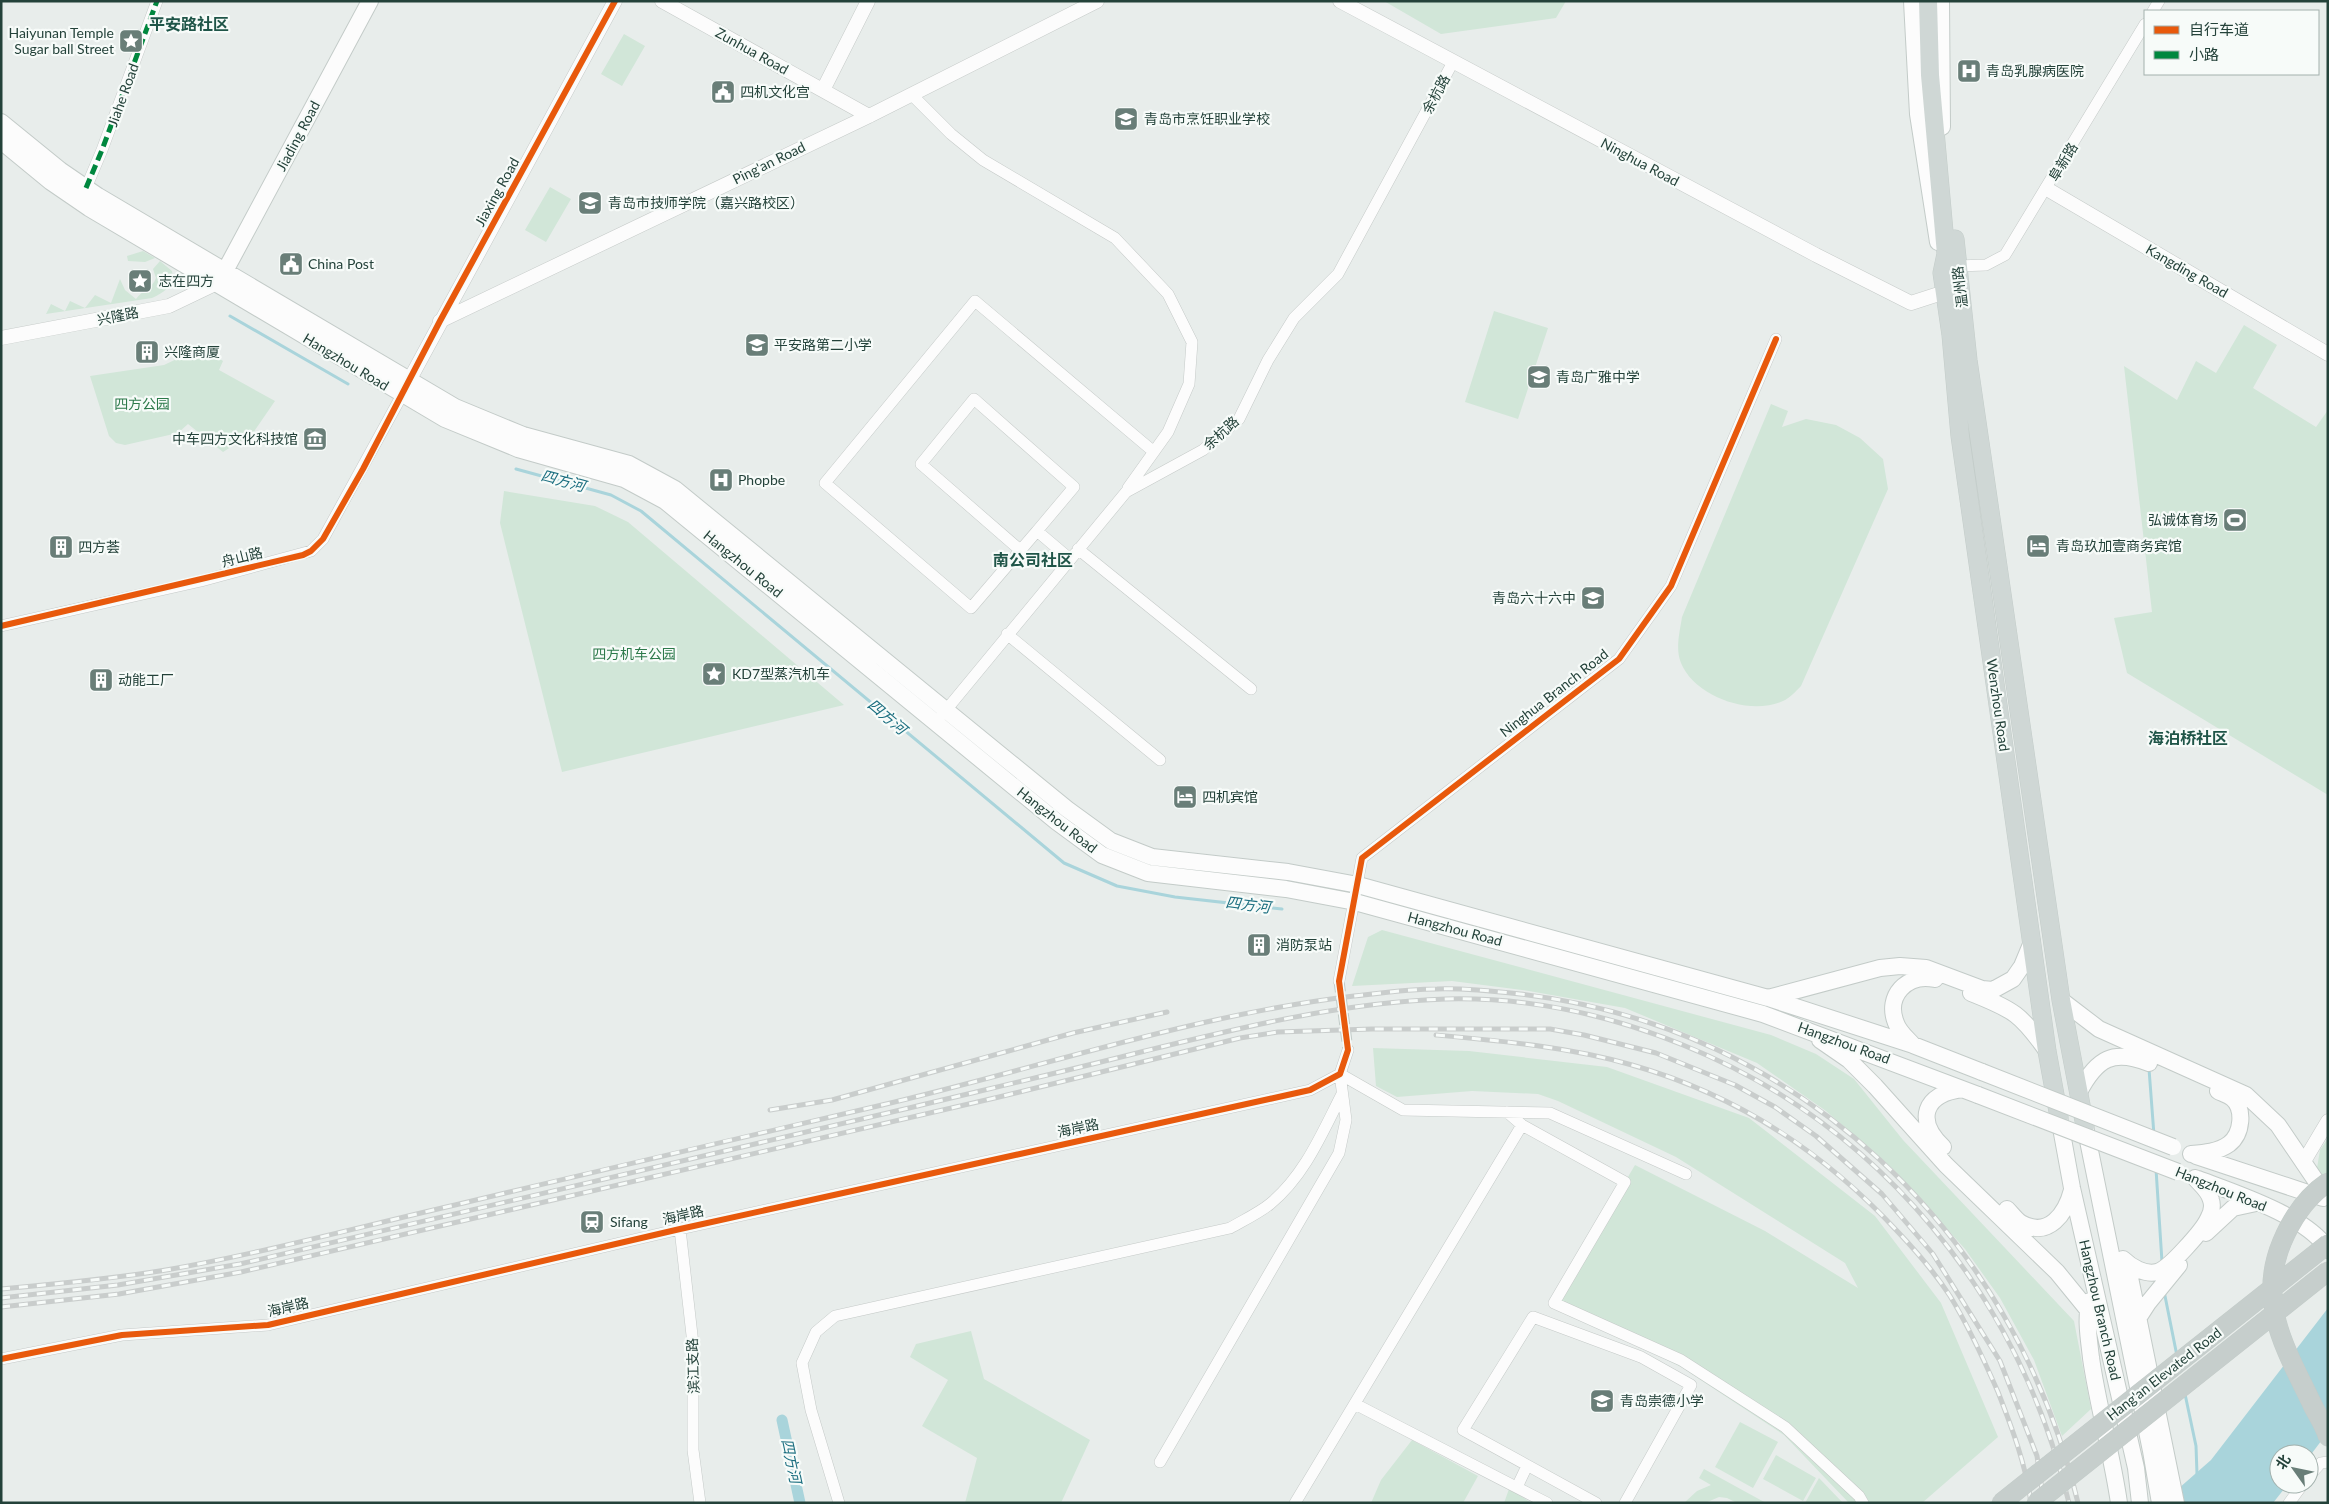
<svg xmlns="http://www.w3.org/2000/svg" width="2329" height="1504" font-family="Lato,'Noto Sans SC',sans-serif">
	<rect width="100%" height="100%" fill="#e8edeb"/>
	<path fill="#d1e6d8" d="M 1384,1 L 1566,1 L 1556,18 L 1441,34 Z
		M 624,34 L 645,46 L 622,86 L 601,74 Z
		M 550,187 L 571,199 L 546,242 L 525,230 Z
		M 143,251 L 155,258 L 145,262 L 128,261 L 127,256 Z
		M 160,261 L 172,271 C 174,286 165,292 152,298 L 46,314 L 51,304 L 65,311 L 70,301 L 85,308 L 95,295 L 111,303 L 120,279 L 125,290 L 136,299 C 142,290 152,289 156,278 L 153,269 Z
		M 1494,311 L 1548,328 L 1518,419 L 1465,402 Z
		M 2244,325 L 2277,345 L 2253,388 L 2316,427 L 2328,410 L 2328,795 L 2127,673 L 2114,618 L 2152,612 L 2124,366 L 2177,400 L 2196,361 L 2216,373 Z
		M 202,347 L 223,361 L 219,370 L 275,401 L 253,433 L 223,452 L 188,424 L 178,433 L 125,445 L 116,443 L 109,436 L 90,376 L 164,365 Z
		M 1771,404 L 1788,411 L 1782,427 L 1806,419 L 1836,425 L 1860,438 L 1883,459 L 1888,489 L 1801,686 C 1796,691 1790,698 1783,701 C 1750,716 1695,697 1681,663 C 1675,649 1680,631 1682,617 Z
		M 504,491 L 595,506 L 628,522 L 844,705 L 562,772 L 500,523 Z
		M 1382,930 L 1771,1035 L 1816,1054 L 1854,1079 L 1903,1140 L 2074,1321 L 2091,1409 L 2062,1436 L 2034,1360 L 2000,1298 L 1965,1249 L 1894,1170 L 1826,1111 L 1757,1063 L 1625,1008 L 1529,991 L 1452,981 L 1352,986 L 1368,937 Z
		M 1373,1048 L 1469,1051 L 1607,1067 L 1749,1118 L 1875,1216 L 1941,1303 L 1998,1437 L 1922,1503 L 1849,1503 L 1784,1435 L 1681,1367 L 1554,1303 L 1635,1165 L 1765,1231 L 1858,1288 L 1845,1263 L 1676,1157 L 1558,1101 L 1538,1094 L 1472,1091 L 1397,1097 L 1376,1086 Z
		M 2328,1138 L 2328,1178 L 2316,1174 L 2320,1150 Z
		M 971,1331 L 984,1379 L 1090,1440 L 1061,1503 L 965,1503 L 977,1458 L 922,1426 L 948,1380 L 910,1357 L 916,1344 Z
		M 1740,1422 L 1778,1442 L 1753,1488 L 1715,1467 Z
		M 1412,1440 L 1478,1476 L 1463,1503 L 1371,1503 L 1381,1480 Z
		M 1776,1455 L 1816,1478 L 1803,1501 L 1763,1479 Z
		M 1704,1469 L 1766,1503 L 1737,1503 L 1727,1498 L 1719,1497 L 1705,1503 L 1684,1503 L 1697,1491 L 1711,1485 L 1699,1478 Z
		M 1819,1478 L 1843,1503 L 1805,1503 Z
		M 1509,1489 L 1532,1503 L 1504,1503 Z"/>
	<path fill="#a9d4db" d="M 2328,1308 L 2328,1432 L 2309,1457 L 2309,1454 L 2279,1454 L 2279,1484 L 2288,1484 L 2273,1503 L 2162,1503 L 2211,1460 Z"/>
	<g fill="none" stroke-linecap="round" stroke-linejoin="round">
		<path stroke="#a9d4db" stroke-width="3" d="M 230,316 L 348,384
			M 516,469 L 611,495 L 641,511 L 1064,863 L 1117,886 L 1175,897 L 1282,909
			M 2149,1069 L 2154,1135
			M 2156,1169 L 2162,1262
			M 2164,1291 L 2177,1356
			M 2185,1394 L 2196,1446 L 2197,1474"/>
		<path stroke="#a9d4db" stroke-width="11" d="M 782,1420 L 800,1503"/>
		<path stroke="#c1cbc8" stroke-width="11" stroke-dasharray="11 5.5" stroke-linecap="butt" d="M 1339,981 L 1348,1050"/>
		<defs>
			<path id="minor" d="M 2153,11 L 2159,1
				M 911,94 L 951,134 L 983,160 L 1115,238 L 1168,294 L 1192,342 L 1189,384 L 1168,432 L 1128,488
				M 86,188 L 102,150 L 157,1
				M 1957,266 L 1986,265 L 2005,255 L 2145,24
				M 1078,549 L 1251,689
				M 1020,550 L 921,464 L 974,399 L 1074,487 L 1037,531
				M 1070,559 L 1037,531 L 971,608 L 825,483 L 975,301 L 1154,452
				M 1,626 L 201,581 L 311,551 L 323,539 L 402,395
				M 1007,634 L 1160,760
				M 942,715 L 1126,492 L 1203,450 L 1239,419 L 1268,360 L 1294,318 L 1338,274 L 1453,62
				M 1339,981 L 1362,858 L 1619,659 L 1671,586 L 1776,339
				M 1340,1074 L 1403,1110 L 1550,1113 L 1686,1174
				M 1507,1112 L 1522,1125 L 1625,1182 L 1554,1303 L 1681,1360 L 1785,1427 L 1859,1496 L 1863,1503
				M 680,1229 L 693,1344 L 693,1450 L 700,1503
				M 1,1359 L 122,1335 L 268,1325 L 680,1229 L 1310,1090 L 1340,1074 L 1348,1050
				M 1355,1404 L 1547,1503
				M 1160,1462 L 1339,1153 L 1346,1120 L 1340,1074
				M 2309,1476 L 2321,1463 L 2328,1462
				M 1517,1487 L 1527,1466
				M 839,1503 L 811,1410 L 802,1363 L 816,1332 L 835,1316 L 1230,1228 C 1244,1220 1259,1213 1270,1204 C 1305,1175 1322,1133 1342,1094
				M 1295,1503 L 1522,1125
				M 1596,1503 L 1463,1430 L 1533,1317 L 1641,1357 L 1691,1385 L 1625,1503
				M 2289,1503 L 2303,1484"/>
			<path id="tertiary" d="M 662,1 L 869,116
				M 1340,1 L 1816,255 L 1911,303 L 1945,292
				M 823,90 L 868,1
				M 2047,189 L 2328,354
				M 440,321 L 869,116 L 1097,1
				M 1,338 L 169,306 L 215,284
				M 404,390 L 615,1
				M 2303,1163 L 2328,1121"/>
			<path id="secondary" d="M 1912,1 L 1918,114 L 1938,242
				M 1941,1 L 1942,127
				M 1,122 L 60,170 L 98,196 L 455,407 L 523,435 L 629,464 L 675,489 L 1067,809 L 1111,841 L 1152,857 L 1288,872 L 1358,885 L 1768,998 L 1913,1045 L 1982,1072
				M 1,141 L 51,182 L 89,208 L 445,419 L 518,449 L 624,479 L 665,501 L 1057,822 L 1102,855 L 1148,873 L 1286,889 L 1355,902 L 1763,1014 L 1978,1095
				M 218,280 L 225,271 L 370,1
				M 1971,993 C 2014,1010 2021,1014 2047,1051
				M 1768,998 L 1880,968 L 1900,966 L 1926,968 L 1982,989 L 1993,990 L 2013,979 L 2022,966 L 2032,942
				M 2061,1000 L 2099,1029 L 2246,1095 L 2278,1125 L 2316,1181 L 2328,1192
				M 1820,1040 L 1849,1060 L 1875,1086 L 1946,1165 L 2057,1272 L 2088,1310
				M 1913,1045 C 1907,1038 1899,1032 1896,1023 C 1885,996 1907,973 1935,979
				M 2079,1092 C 2097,1058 2113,1049 2149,1063
				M 2059,1117 L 2072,1188 L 2136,1468 L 2140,1503
				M 2085,1126 L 2151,1451 L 2160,1503
				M 1943,1147 C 1915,1120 1924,1094 1962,1089
				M 2191,1154 C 2204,1153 2218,1152 2229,1144 C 2242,1134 2245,1109 2232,1098 C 2228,1095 2222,1093 2218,1091
				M 2196,1156 L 2323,1198
				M 2198,1179 C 2235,1193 2309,1217 2328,1250
				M 2007,1209 C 2011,1213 2016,1220 2021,1223 C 2049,1239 2066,1213 2072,1190
				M 2206,1233 L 2233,1208 L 2256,1203
				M 2123,1259 C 2131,1267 2145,1275 2157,1272 C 2169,1269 2203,1230 2208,1219 C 2211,1214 2213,1206 2211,1200 C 2209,1191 2201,1185 2195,1178
				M 2127,1263 L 2176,1503
				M 2090,1301 C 2085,1319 2089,1339 2091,1358 C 2098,1407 2112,1454 2119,1503
				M 2137,1320 L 2148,1303 L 2179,1265"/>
			<path id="primary" d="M 1928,1 L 1930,75 L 1946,254 L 1942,273 L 1951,335 L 1960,436 L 2047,1051 L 2059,1117
				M 1955,239 L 1968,360 L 2061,1000 L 2085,1126"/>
		</defs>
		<use href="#minor" stroke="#c5cac8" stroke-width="12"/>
		<use href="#tertiary" stroke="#c5cac8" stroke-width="15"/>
		<use href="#secondary" stroke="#c3cbc8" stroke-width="18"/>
		<use href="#primary" stroke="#c3ccc9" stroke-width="19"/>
		<use href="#minor" stroke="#fcfcfc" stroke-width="11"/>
		<use href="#tertiary" stroke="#fcfcfc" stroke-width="14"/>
		<use href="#secondary" stroke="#fcfcfc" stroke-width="16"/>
		<use href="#primary" stroke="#cfd7d5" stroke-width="18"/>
		<defs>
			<path id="rail" d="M 1436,1035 C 1502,1041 1569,1047 1632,1065 C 1738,1095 1824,1152 1898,1232 C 1917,1252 1935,1273 1950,1296 C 1969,1327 1984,1360 1998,1392 C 2012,1428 2026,1465 2031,1503
				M 770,1110 L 832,1100 L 1073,1033 L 1167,1012
				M 1,1289 C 56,1284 111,1279 166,1270 C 263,1253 359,1227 455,1205 C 597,1171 739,1138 882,1105 C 1040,1068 1193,1015 1354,996 C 1381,993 1410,989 1437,989 C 1464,988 1492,991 1520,994 C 1798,1026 2014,1233 2078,1503
				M 1,1298 L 118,1285 L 240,1264 C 463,1212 686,1160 909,1108 C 988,1089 1066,1071 1145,1051 C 1243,1027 1345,1002 1446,999 C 1528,997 1607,1014 1683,1045 C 1881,1125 2019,1296 2069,1503
				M 1,1307 L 119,1294 L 241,1272 L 999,1097 L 1240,1038 L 1278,1032 L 1372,1029 L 1550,1029 L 1584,1035 L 1656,1053 L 1735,1085 L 1775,1107 L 1816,1136 L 1882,1194 L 1933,1254 L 2000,1361 L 2037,1456 L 2044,1503"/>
		</defs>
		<use href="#rail" stroke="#c9cdcc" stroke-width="5"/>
		<use href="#rail" stroke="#f7fbf9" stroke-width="3" stroke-dasharray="9" stroke-linecap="butt"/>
		<defs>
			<path id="secondary-bridge" d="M 1982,1072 L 2173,1147
				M 1978,1095 L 2178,1172"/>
			<path id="trunk-bridge" d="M 2328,1182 C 2306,1197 2292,1218 2282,1242 C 2256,1304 2287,1351 2313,1406 C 2318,1416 2325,1426 2328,1437
				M 2001,1503 L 2328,1244
				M 2036,1503 L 2328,1271"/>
		</defs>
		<use href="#secondary-bridge" stroke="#c3cbc8" stroke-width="18" stroke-linecap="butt"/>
		<use href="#trunk-bridge" stroke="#c3ccc9" stroke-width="20" stroke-linecap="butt"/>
		<use href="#secondary-bridge" stroke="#fcfcfc" stroke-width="16"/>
		<use href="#trunk-bridge" stroke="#c6cecc" stroke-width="19"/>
		<path stroke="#00873e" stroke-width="5" stroke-dasharray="10 5" stroke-linecap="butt" d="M 86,188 L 102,150 L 157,1"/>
		<defs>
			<path id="cycleway" d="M 1,626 L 303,555 L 311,551 L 323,539 L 363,469 L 440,321 L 615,1
				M 1,1359 L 122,1335 L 268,1325 L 680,1229 L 1310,1090 L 1340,1074 L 1348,1050 L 1339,981 L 1362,858 L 1619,659 L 1671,586 L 1776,339"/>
		</defs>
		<use href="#cycleway" stroke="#f7fbf9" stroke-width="9"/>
		<use href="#cycleway" stroke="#e8590c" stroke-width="6"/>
	</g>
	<defs>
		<symbol id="sight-square" viewBox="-11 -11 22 22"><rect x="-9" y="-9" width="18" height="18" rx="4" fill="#697e78" stroke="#f7fbf9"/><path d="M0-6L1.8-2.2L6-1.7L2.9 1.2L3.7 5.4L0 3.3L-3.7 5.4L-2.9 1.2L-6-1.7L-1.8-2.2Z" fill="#fff"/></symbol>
		<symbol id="hospital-square" viewBox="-11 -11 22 22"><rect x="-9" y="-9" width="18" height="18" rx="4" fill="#697e78" stroke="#f7fbf9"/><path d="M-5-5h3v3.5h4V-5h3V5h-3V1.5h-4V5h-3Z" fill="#fff"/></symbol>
		<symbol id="civic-square" viewBox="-11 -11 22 22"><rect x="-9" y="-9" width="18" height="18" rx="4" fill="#697e78" stroke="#f7fbf9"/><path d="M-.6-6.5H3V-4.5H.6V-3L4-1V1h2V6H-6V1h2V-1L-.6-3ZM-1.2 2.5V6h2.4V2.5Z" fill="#fff"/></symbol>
		<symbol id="school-square" viewBox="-11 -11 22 22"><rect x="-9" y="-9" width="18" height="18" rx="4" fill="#697e78" stroke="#f7fbf9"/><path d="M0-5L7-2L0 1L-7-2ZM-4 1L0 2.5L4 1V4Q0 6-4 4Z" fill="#fff"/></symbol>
		<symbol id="university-square" viewBox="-11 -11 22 22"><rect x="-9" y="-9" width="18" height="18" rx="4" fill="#697e78" stroke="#f7fbf9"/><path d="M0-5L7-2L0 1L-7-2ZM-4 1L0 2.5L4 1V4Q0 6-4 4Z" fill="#fff"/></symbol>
		<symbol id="building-square" viewBox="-11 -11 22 22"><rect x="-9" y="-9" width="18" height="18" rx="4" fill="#697e78" stroke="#f7fbf9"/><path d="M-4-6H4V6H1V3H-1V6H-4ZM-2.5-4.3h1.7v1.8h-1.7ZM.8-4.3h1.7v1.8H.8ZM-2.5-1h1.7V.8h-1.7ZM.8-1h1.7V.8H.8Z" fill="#fff"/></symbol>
		<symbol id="museum-square" viewBox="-11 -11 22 22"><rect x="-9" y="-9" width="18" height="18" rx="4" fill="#697e78" stroke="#f7fbf9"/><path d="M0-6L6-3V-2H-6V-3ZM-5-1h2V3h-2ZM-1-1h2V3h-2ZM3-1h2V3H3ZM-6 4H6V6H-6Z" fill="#fff"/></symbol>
		<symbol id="stadium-square" viewBox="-11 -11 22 22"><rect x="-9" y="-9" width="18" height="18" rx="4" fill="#697e78" stroke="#f7fbf9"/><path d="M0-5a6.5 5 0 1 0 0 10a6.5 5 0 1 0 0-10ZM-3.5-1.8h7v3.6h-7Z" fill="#fff"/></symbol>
		<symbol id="hotel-square" viewBox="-11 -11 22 22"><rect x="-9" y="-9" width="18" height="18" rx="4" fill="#697e78" stroke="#f7fbf9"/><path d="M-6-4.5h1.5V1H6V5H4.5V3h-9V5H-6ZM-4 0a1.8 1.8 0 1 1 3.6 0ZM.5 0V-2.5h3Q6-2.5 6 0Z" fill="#fff"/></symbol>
		<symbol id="station-square" viewBox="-11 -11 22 22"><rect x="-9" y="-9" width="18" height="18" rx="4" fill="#697e78" stroke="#f7fbf9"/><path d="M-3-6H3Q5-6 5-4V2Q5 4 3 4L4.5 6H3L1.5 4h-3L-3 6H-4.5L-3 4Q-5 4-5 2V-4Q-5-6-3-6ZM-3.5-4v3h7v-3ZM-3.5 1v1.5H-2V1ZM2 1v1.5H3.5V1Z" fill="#fff"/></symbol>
	</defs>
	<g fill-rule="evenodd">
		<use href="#sight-square" x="117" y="27" width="28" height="28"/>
		<use href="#hospital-square" x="1955" y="57" width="28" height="28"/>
		<use href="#civic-square" x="709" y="78" width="28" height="28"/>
		<use href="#school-square" x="1112" y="105" width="28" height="28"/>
		<use href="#university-square" x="576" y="189" width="28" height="28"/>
		<use href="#civic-square" x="277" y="250" width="28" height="28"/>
		<use href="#sight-square" x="126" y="267" width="28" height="28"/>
		<use href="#school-square" x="743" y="331" width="28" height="28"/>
		<use href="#building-square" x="133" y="338" width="28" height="28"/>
		<use href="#school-square" x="1525" y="363" width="28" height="28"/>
		<use href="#museum-square" x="301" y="425" width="28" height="28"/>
		<use href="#hospital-square" x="707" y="466" width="28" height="28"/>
		<use href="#stadium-square" x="2221" y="506" width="28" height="28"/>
		<use href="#hotel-square" x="2024" y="532" width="28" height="28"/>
		<use href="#building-square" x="47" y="533" width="28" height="28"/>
		<use href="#school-square" x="1579" y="584" width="28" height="28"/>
		<use href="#sight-square" x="700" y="660" width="28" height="28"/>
		<use href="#building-square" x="87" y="666" width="28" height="28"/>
		<use href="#hotel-square" x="1171" y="783" width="28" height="28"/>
		<use href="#building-square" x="1245" y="931" width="28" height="28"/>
		<use href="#station-square" x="578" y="1208" width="28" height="28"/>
		<use href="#school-square" x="1588" y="1387" width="28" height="28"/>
	</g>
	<g text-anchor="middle" stroke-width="4.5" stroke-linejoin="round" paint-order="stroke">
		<g font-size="14" fill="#24423a" stroke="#f7fbf9" text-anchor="start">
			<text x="114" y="38" text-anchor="end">Haiyunan Temple<tspan x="114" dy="16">Sugar ball Street</tspan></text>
			<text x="1986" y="76">青岛乳腺病医院</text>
			<text x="740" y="97">四机文化宫</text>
			<text x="1144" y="124">青岛市烹饪职业学校</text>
			<text x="608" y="208">青岛市技师学院（嘉兴路校区）</text>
			<text x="308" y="269">China Post</text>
			<text x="158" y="286">志在四方</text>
			<text x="774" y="350">平安路第二小学</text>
			<text x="164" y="357">兴隆商厦</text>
			<text x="1556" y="382">青岛广雅中学</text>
			<text x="298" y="444" text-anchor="end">中车四方文化科技馆</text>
			<text x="738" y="485">Phopbe</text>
			<text x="2218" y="525" text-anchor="end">弘诚体育场</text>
			<text x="2056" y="551">青岛玖加壹商务宾馆</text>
			<text x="78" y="552">四方荟</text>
			<text x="1576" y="603" text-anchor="end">青岛六十六中</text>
			<text x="732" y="679">KD7型蒸汽机车</text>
			<text x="118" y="685">动能工厂</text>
			<text x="1202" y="802">四机宾馆</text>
			<text x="1276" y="950">消防泵站</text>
			<text x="610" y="1227">Sifang</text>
			<text x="1620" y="1406">青岛崇德小学</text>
		</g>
		<g font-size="14" fill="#24423a" stroke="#f7fbf9">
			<text transform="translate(752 51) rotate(29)" y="5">Zunhua Road</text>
			<text transform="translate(1436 94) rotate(-62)" y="5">余杭路</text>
			<text transform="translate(123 95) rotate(-70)" y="5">Jiahe Road</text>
			<text transform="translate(298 136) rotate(-62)" y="5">Jiading Road</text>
			<text transform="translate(1640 162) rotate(28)" y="5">Ninghua Road</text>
			<text transform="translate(2063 162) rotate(-59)" y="5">阜新路</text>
			<text transform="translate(769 163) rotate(-26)" y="5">Ping'an Road</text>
			<text transform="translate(497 192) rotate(-61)" y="5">Jiaxing Road</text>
			<text transform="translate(2187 271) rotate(30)" y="5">Kangding Road</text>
			<text transform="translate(1960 287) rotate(-97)" y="5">温州路</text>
			<text transform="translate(118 316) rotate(-11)" y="5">兴隆路</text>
			<text transform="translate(346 362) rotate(31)" y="5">Hangzhou Road</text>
			<text transform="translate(1221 433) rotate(-42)" y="5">余杭路</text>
			<text transform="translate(242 557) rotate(-14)" y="5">舟山路</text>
			<text transform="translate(743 564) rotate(39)" y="5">Hangzhou Road</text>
			<text transform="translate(1554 693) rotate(-38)" y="5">Ninghua Branch Road</text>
			<text transform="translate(1998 705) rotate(82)" y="5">Wenzhou Road</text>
			<text transform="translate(1057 820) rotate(38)" y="5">Hangzhou Road</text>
			<text transform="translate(1455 929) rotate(15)" y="5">Hangzhou Road</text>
			<text transform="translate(1844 1043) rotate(20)" y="5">Hangzhou Road</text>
			<text transform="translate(1078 1128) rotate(-12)" y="5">海岸路</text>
			<text transform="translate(2221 1189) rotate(22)" y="5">Hangzhou Road</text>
			<text transform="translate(683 1215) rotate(-13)" y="5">海岸路</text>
			<text transform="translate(288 1307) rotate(-13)" y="5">海岸路</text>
			<text transform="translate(2100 1310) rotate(77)" y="5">Hangzhou Branch Road</text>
			<text transform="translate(693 1366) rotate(-92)" y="5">滨江支路</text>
			<text transform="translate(2164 1374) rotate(-38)" y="5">Hang'an Elevated Road</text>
		</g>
		<g font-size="14" fill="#2d7a4b" stroke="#f7fbf9">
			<text x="142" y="409">四方公园</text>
			<text x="634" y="659">四方机车公园</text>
		</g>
		<g font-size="15" font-style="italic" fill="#1c6f80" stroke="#f7fbf9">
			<text transform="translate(563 481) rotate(15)" y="5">四方河</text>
			<text transform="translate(887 717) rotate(40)" y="5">四方河</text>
			<text transform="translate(1248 905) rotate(7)" y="5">四方河</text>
			<text transform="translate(791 1461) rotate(78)" y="5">四方河</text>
		</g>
		<g font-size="16" font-weight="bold" fill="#1f5548" stroke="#f7fbf9">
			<text x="189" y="30">平安路社区</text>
			<text x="1033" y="566">南公司社区</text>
			<text x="2188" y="744">海泊桥社区</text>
		</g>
	</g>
	<rect width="2329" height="1504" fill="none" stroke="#24423a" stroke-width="5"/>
	<rect x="2144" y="10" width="175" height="65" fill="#f7fbf9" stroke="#a3b1ad"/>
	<rect x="2154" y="26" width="25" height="8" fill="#e8590c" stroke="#a3b1ad"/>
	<text x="2189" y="35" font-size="15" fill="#24423a">自行车道</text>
	<rect x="2154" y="51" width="25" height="8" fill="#00873e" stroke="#a3b1ad"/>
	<text x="2189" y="60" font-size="15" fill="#24423a">小路</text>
	<g transform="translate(2294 1469) rotate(303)"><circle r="24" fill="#f7fbf9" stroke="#a3b1ad"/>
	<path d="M0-4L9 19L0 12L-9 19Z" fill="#697e78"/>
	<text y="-8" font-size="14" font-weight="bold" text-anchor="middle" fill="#24423a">北</text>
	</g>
</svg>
